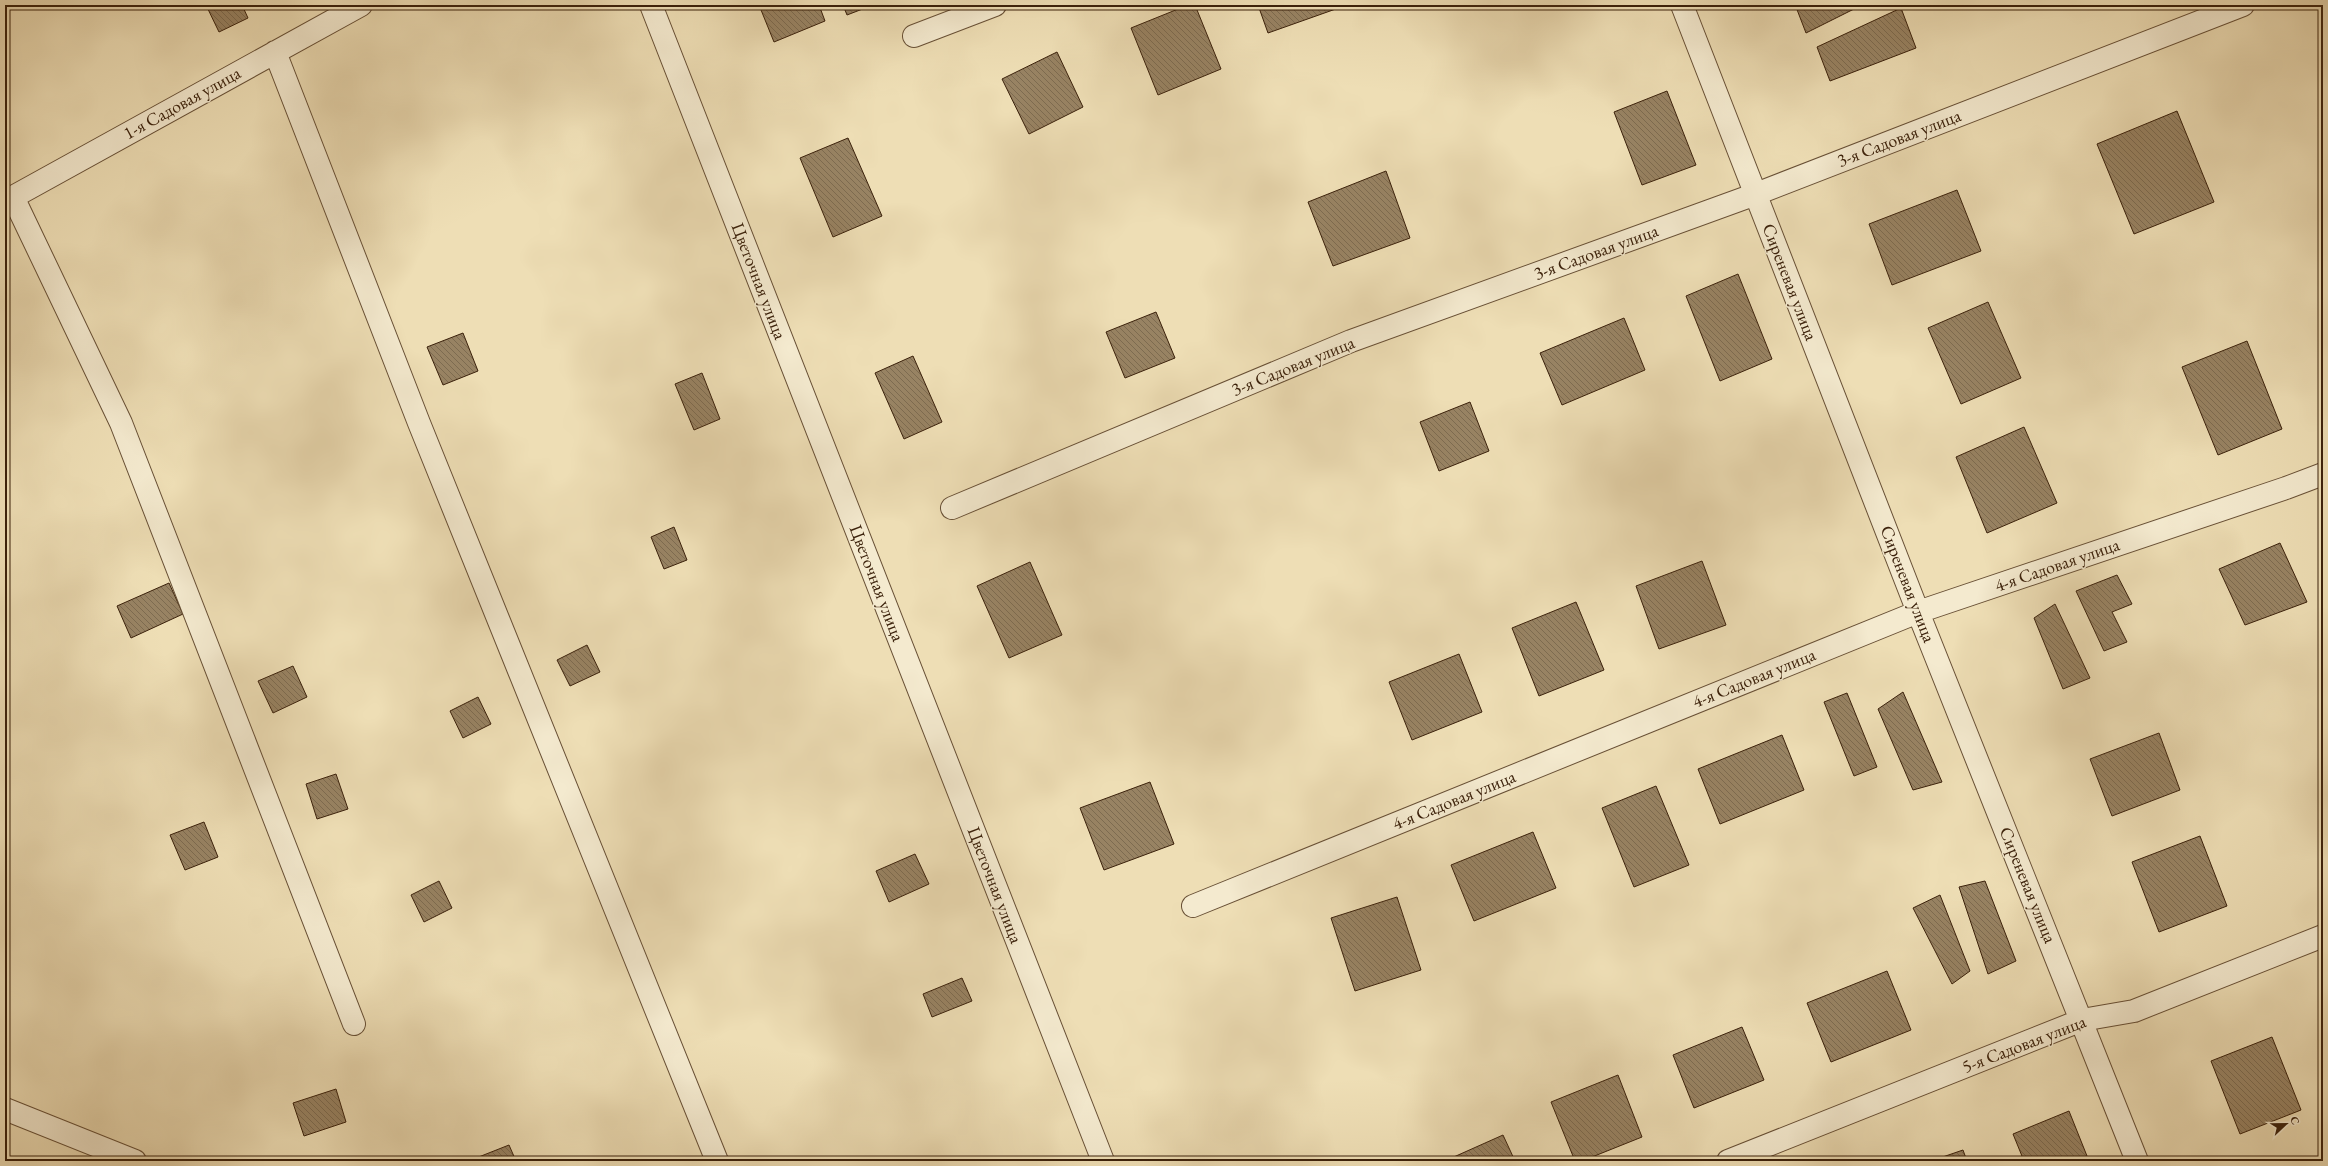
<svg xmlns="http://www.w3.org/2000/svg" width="2328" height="1166" font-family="'EB Garamond',serif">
	<defs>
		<pattern id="building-back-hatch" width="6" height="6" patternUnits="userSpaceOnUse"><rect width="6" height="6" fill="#988363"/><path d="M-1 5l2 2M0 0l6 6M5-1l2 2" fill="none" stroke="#7d6b50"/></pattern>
	</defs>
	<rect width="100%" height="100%" fill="#eedeb5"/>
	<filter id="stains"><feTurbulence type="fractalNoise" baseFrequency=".005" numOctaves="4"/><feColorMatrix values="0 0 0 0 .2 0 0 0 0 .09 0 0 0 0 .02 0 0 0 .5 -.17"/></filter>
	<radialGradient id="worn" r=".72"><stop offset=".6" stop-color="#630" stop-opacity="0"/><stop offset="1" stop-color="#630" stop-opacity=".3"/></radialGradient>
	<path fill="url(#building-back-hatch)" stroke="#3b210b" d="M 206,5 L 242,5 L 248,18 L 219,32 Z
		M 759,5 L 819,5 L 825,21 L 774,42 Z
		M 843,5 L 873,5 L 847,15 Z
		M 1188,5 L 1195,5 L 1221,69 L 1158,95 L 1131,28 Z
		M 1258,5 L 1347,5 L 1268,33 Z
		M 1802,5 L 1862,5 L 1806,33 L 1796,7 Z
		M 1901,8 L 1916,48 L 1830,81 L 1817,47 Z
		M 1057,52 L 1083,107 L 1029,134 L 1002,79 Z
		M 1667,91 L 1696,165 L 1642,185 L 1614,112 Z
		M 2177,111 L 2214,202 L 2134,234 L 2097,144 Z
		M 848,138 L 882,216 L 833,237 L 800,158 Z
		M 1386,171 L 1410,238 L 1333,266 L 1308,202 Z
		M 1957,190 L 1981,251 L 1892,285 L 1869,224 Z
		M 1738,274 L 1772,359 L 1720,381 L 1686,296 Z
		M 1988,302 L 2021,378 L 1961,404 L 1928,328 Z
		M 1156,312 L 1175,358 L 1125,378 L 1106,332 Z
		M 1624,318 L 1645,370 L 1562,405 L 1540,353 Z
		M 463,333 L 478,371 L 443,385 L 427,347 Z
		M 2247,341 L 2282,429 L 2218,455 L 2182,367 Z
		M 913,356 L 942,422 L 904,439 L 875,373 Z
		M 702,373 L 720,419 L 694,430 L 675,384 Z
		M 1470,402 L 1489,451 L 1439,471 L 1420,422 Z
		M 2024,427 L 2057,503 L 1987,533 L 1956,457 Z
		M 674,527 L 687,560 L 664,569 L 651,537 Z
		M 2280,543 L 2307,602 L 2245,625 L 2219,569 Z
		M 1702,561 L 1726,625 L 1659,649 L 1636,586 Z
		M 1030,562 L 1062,635 L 1009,658 L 977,586 Z
		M 2117,575 L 2132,604 L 2112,612 L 2127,642 L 2104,651 L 2076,591 Z
		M 169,583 L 183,614 L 131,638 L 117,606 Z
		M 1576,602 L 1604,670 L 1539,696 L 1512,628 Z
		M 2055,604 L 2090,678 L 2063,689 L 2034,618 Z
		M 587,645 L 600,672 L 570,686 L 557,660 Z
		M 1459,654 L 1482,712 L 1412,740 L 1389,682 Z
		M 293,666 L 307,697 L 273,713 L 258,681 Z
		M 1903,692 L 1942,782 L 1913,790 L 1878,709 Z
		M 1847,693 L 1877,767 L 1854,776 L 1824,702 Z
		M 478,697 L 491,724 L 463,738 L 450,711 Z
		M 2159,733 L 2180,790 L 2112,816 L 2090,759 Z
		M 1782,735 L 1804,790 L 1720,824 L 1698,769 Z
		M 336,774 L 348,809 L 317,819 L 306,784 Z
		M 1150,782 L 1174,844 L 1104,870 L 1080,808 Z
		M 1656,786 L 1689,865 L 1634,887 L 1602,808 Z
		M 204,822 L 218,857 L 185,870 L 170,835 Z
		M 1533,832 L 1556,888 L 1474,921 L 1451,865 Z
		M 2200,836 L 2227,906 L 2159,932 L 2132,862 Z
		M 915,854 L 929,884 L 889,902 L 876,871 Z
		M 439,881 L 452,908 L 424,922 L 411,895 Z
		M 1985,881 L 2016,961 L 1988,974 L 1959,887 Z
		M 1940,895 L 1970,971 L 1952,984 L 1913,908 Z
		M 1397,897 L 1421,970 L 1355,991 L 1331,918 Z
		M 1887,971 L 1911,1030 L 1831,1062 L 1807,1003 Z
		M 962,978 L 972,1001 L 932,1017 L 923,994 Z
		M 1742,1027 L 1764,1080 L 1694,1108 L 1673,1055 Z
		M 2272,1037 L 2301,1110 L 2240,1134 L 2211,1061 Z
		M 1618,1075 L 1642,1137 L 1582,1161 L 1575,1161 L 1551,1102 Z
		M 336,1089 L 346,1122 L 304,1136 L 293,1103 Z
		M 2069,1111 L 2089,1161 L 2024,1161 L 2013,1134 Z
		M 1503,1135 L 1515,1161 L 1448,1161 L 1447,1160 Z
		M 509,1145 L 516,1161 L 472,1161 L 471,1160 Z
		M 1963,1150 L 1967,1161 L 1931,1161 Z"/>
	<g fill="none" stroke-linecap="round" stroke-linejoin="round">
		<defs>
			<path id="minor" d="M 651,5 L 1103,1161
				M 1682,5 L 1918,612 L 2137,1161
				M 914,36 L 995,5
				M 275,52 L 419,423 L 717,1161
				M 13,197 L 121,423 L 354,1024
				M 5,204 L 13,197 L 361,5
				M 952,508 L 1351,341 L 1756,194 L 2243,5
				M 1193,906 L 1918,612 L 2286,488 L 2323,474
				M 5,1109 L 135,1161
				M 1728,1161 L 2082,1020 L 2134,1011 L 2323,936"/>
		</defs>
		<use href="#minor" stroke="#685036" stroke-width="24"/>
		<use href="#minor" stroke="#f4eacf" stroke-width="22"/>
	</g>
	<g text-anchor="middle" stroke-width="3" stroke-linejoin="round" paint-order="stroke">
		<g font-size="18" fill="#3b210b" stroke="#f4eacf">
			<text transform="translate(182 103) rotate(-29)" y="6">1-я Садовая улица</text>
			<text transform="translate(1899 138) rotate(-21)" y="6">3-я Садовая улица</text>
			<text transform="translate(1596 252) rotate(-20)" y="6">3-я Садовая улица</text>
			<text transform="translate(759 281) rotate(69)" y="6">Цветочная улица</text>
			<text transform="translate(1790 282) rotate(69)" y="6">Сиреневая улица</text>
			<text transform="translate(1293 366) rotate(-22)" y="6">3-я Садовая улица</text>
			<text transform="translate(2057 565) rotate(-19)" y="6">4-я Садовая улица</text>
			<text transform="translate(877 583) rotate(69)" y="6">Цветочная улица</text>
			<text transform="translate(1908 584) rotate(69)" y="6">Сиреневая улица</text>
			<text transform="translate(1754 678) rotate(-22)" y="6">4-я Садовая улица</text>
			<text transform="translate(1454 800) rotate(-22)" y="6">4-я Садовая улица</text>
			<text transform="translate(995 885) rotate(69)" y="6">Цветочная улица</text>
			<text transform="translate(2028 885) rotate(68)" y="6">Сиреневая улица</text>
			<text transform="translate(2024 1044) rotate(-21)" y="6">5-я Садовая улица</text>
		</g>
	</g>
	<rect width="2328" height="1166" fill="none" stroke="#eedeb5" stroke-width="20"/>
	<rect x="6" y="6" width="2316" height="1154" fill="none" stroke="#3b210b" stroke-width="2"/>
	<rect x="10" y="10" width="2308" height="1146" fill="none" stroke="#3b210b"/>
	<g transform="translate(2286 1124) rotate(68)" stroke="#f4eacf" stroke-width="3" paint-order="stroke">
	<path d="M0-3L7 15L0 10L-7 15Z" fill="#3b210b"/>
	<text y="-6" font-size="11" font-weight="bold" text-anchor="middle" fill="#3b210b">С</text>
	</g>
	<rect width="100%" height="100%" filter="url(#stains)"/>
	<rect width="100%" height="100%" fill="url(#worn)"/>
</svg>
